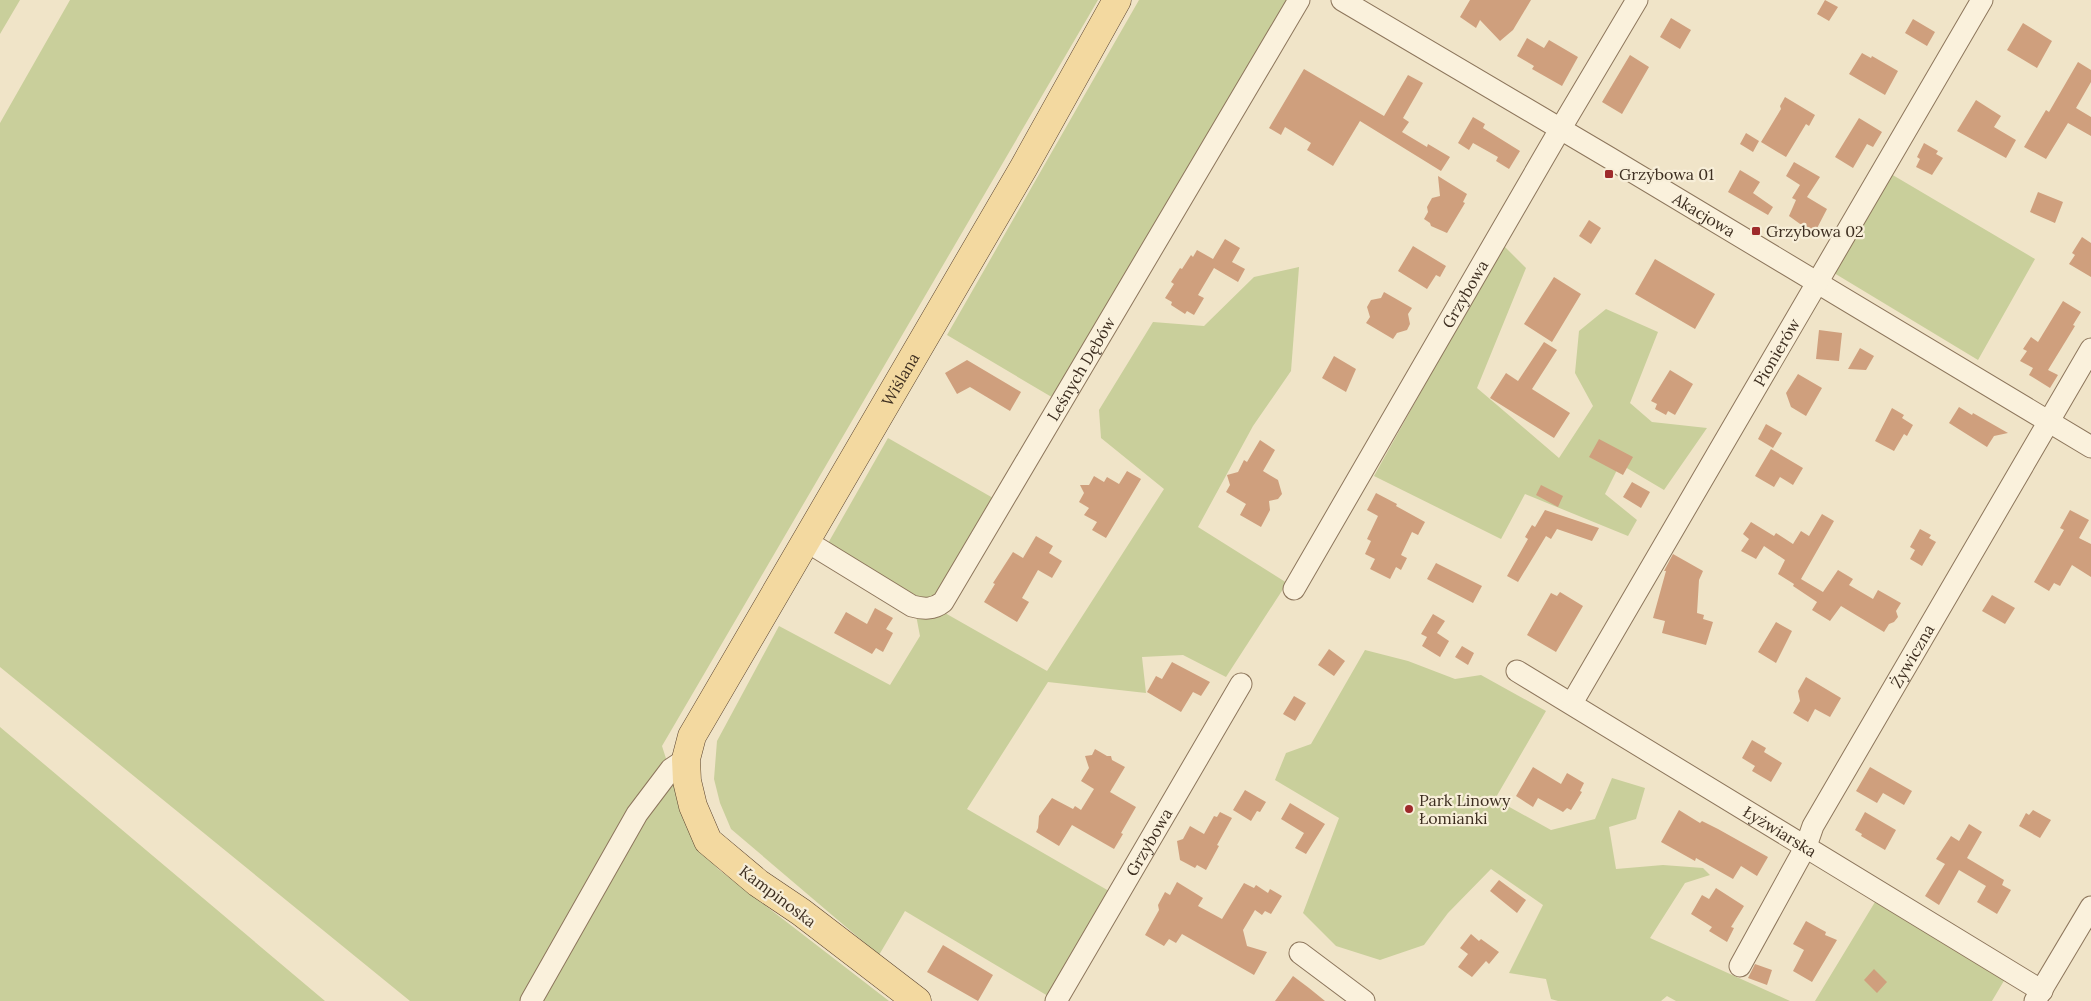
<svg xmlns="http://www.w3.org/2000/svg" width="2091" height="1001" font-family="Lora,serif">
	<rect width="100%" height="100%" fill="#f0e4c8"/>
	<path fill="#c9cf9b" d="M 0,0 L 20,0 L 0,34 Z
		M 70,0 L 1098,0 L 662,746 L 691,837 L 718,869 L 889,1001 L 410,1001 L 0,667 L 0,123 Z
		M 1139,0 L 1288,0 L 1055,399 L 947,335 Z
		M 1891,174 L 2035,259 L 1978,360 L 1834,273 Z
		M 1503,245 L 1526,268 L 1477,388 L 1559,458 L 1593,406 L 1575,373 L 1579,331 L 1606,309 L 1658,332 L 1630,403 L 1652,422 L 1707,428 L 1664,490 L 1620,464 L 1605,494 L 1637,520 L 1628,536 L 1525,494 L 1501,539 L 1374,476 Z
		M 1299,267 L 1291,371 L 1253,426 L 1198,527 L 1287,583 L 1226,677 L 1183,655 L 1142,657 L 1146,693 L 1048,682 L 967,809 L 1109,891 L 1048,996 L 905,911 L 879,955 L 731,829 L 720,803 L 714,779 L 717,741 L 779,626 L 890,685 L 920,636 L 916,615 L 945,613 L 1047,671 L 1164,489 L 1101,438 L 1099,410 L 1153,322 L 1204,326 L 1254,277 Z
		M 888,438 L 993,498 L 937,602 L 928,602 L 827,545 Z
		M 1365,650 L 1408,661 L 1455,679 L 1481,675 L 1546,711 L 1495,799 L 1551,830 L 1595,819 L 1612,778 L 1645,788 L 1636,819 L 1609,827 L 1616,869 L 1663,865 L 1703,868 L 1710,875 L 1685,883 L 1650,938 L 1790,1001 L 1676,1001 L 1667,996 L 1661,1001 L 1558,1001 L 1551,999 L 1546,979 L 1509,973 L 1543,905 L 1491,869 L 1448,913 L 1424,945 L 1380,960 L 1336,946 L 1303,913 L 1339,818 L 1275,780 L 1286,753 L 1311,744 Z
		M 0,727 L 325,1001 L 0,1001 Z
		M 1875,902 L 2005,979 L 1992,1001 L 1815,1001 Z"/>
	<path fill="#cf9f7d" d="M 1470,0 L 1531,0 L 1513,30 L 1500,41 L 1480,20 L 1476,28 L 1460,17 Z
		M 1825,0 L 1838,7 L 1829,21 L 1817,14 Z
		M 1671,18 L 1691,30 L 1680,49 L 1660,37 Z
		M 1913,19 L 1935,32 L 1927,46 L 1905,33 Z
		M 2023,23 L 2052,41 L 2037,68 L 2007,50 Z
		M 1527,38 L 1544,48 L 1549,40 L 1578,57 L 1562,86 L 1532,69 L 1534,66 L 1517,56 Z
		M 1862,53 L 1871,58 L 1872,56 L 1898,71 L 1885,95 L 1849,74 Z
		M 1630,55 L 1649,67 L 1622,114 L 1602,102 Z
		M 2078,62 L 2091,70 L 2091,82 L 2076,108 L 2091,117 L 2091,136 L 2068,123 L 2046,159 L 2024,147 L 2046,110 L 2049,112 Z
		M 1304,69 L 1384,116 L 1408,75 L 1423,83 L 1403,118 L 1409,122 L 1402,132 L 1427,147 L 1428,144 L 1450,157 L 1441,171 L 1360,121 L 1333,166 L 1307,150 L 1311,143 L 1285,127 L 1281,135 L 1269,128 Z
		M 1785,97 L 1815,115 L 1809,126 L 1806,124 L 1786,157 L 1761,142 L 1781,109 L 1780,106 Z
		M 1976,100 L 2001,116 L 1994,127 L 2016,140 L 2006,158 L 1957,131 Z
		M 1473,117 L 1485,124 L 1483,128 L 1520,151 L 1509,169 L 1496,161 L 1498,157 L 1473,143 L 1469,150 L 1458,143 Z
		M 1859,118 L 1882,132 L 1873,147 L 1867,144 L 1853,168 L 1835,157 Z
		M 1746,133 L 1759,141 L 1753,152 L 1740,144 Z
		M 1924,143 L 1938,151 L 1936,154 L 1943,158 L 1932,175 L 1916,167 L 1920,159 L 1917,157 Z
		M 1794,162 L 1820,177 L 1807,197 L 1827,209 L 1814,234 L 1789,216 L 1796,200 L 1792,198 L 1800,185 L 1786,176 Z
		M 1740,170 L 1760,182 L 1753,193 L 1773,207 L 1768,215 L 1728,192 Z
		M 1438,176 L 1467,194 L 1463,202 L 1465,203 L 1447,233 L 1431,226 L 1430,223 L 1424,219 L 1428,212 L 1427,207 L 1432,198 L 1440,196 Z
		M 2038,192 L 2063,202 L 2055,223 L 2030,212 Z
		M 1589,220 L 1601,228 L 1591,244 L 1579,236 Z
		M 2082,237 L 2091,243 L 2091,277 L 2069,264 L 2075,255 L 2072,253 Z
		M 1225,239 L 1240,248 L 1232,262 L 1245,269 L 1238,282 L 1214,268 L 1198,295 L 1204,298 L 1194,315 L 1187,311 L 1185,314 L 1171,305 L 1172,302 L 1165,298 L 1174,284 L 1171,282 L 1180,268 L 1182,269 L 1191,255 L 1193,257 L 1197,250 L 1213,259 Z
		M 1413,246 L 1446,266 L 1440,277 L 1436,275 L 1427,289 L 1398,271 Z
		M 1655,259 L 1715,294 L 1695,329 L 1635,294 Z
		M 1554,277 L 1581,294 L 1552,342 L 1524,324 Z
		M 1384,292 L 1412,308 L 1408,314 L 1410,324 L 1407,330 L 1397,333 L 1393,339 L 1366,323 L 1370,317 L 1367,307 L 1371,300 L 1381,298 Z
		M 2063,301 L 2081,312 L 2073,325 L 2075,326 L 2048,370 L 2058,375 L 2050,388 L 2029,375 L 2033,368 L 2020,361 L 2027,351 L 2023,349 L 2031,337 L 2038,342 Z
		M 1819,330 L 1842,333 L 1839,361 L 1816,359 Z
		M 1544,342 L 1557,350 L 1532,389 L 1570,413 L 1554,438 L 1490,398 L 1506,373 L 1518,381 Z
		M 1860,348 L 1874,356 L 1866,370 L 1848,369 Z
		M 1334,356 L 1356,369 L 1346,392 L 1322,378 Z
		M 967,360 L 1021,392 L 1010,411 L 970,387 L 957,394 L 945,373 Z
		M 1670,370 L 1693,384 L 1675,415 L 1668,411 L 1666,415 L 1655,409 L 1657,404 L 1651,401 Z
		M 1798,374 L 1822,388 L 1806,416 L 1791,407 L 1786,393 Z
		M 1959,407 L 1972,415 L 1973,413 L 2008,433 L 1994,436 L 1987,447 L 1949,423 Z
		M 1892,408 L 1904,415 L 1902,418 L 1913,425 L 1907,436 L 1904,434 L 1894,451 L 1875,441 Z
		M 1766,424 L 1782,433 L 1773,448 L 1758,439 Z
		M 1599,439 L 1633,457 L 1623,475 L 1589,457 Z
		M 1260,440 L 1275,450 L 1263,471 L 1278,480 L 1282,494 L 1278,499 L 1269,501 L 1270,510 L 1261,527 L 1240,515 L 1246,504 L 1226,492 L 1230,485 L 1227,475 L 1238,472 L 1244,460 L 1247,462 Z
		M 1771,449 L 1803,468 L 1793,485 L 1780,477 L 1774,487 L 1755,476 Z
		M 1127,471 L 1141,479 L 1106,538 L 1092,530 L 1097,522 L 1084,515 L 1089,508 L 1079,502 L 1084,493 L 1080,485 L 1089,485 L 1094,476 L 1104,482 L 1107,477 L 1119,484 Z
		M 1632,482 L 1650,492 L 1641,508 L 1623,497 Z
		M 1541,485 L 1563,496 L 1558,507 L 1536,495 Z
		M 1376,493 L 1397,504 L 1396,506 L 1425,522 L 1418,535 L 1412,532 L 1401,555 L 1407,558 L 1401,570 L 1396,567 L 1390,579 L 1370,569 L 1375,559 L 1365,554 L 1371,541 L 1367,539 L 1378,516 L 1367,510 Z
		M 1545,510 L 1599,528 L 1592,541 L 1557,529 L 1551,539 L 1546,536 L 1518,582 L 1507,576 L 1528,539 L 1525,537 L 1532,525 L 1535,527 Z
		M 2070,510 L 2089,520 L 2079,538 L 2091,544 L 2091,577 L 2072,565 L 2060,586 L 2054,583 L 2049,591 L 2034,582 L 2064,530 L 2060,528 Z
		M 1822,514 L 1834,521 L 1801,579 L 1823,592 L 1838,570 L 1853,579 L 1849,585 L 1873,599 L 1878,590 L 1901,603 L 1896,611 L 1898,617 L 1894,622 L 1889,624 L 1884,632 L 1841,606 L 1830,621 L 1812,610 L 1817,602 L 1793,586 L 1794,584 L 1778,574 L 1785,560 L 1764,546 L 1756,559 L 1741,551 L 1749,539 L 1743,534 L 1751,522 L 1774,536 L 1776,533 L 1793,544 L 1801,531 L 1809,536 Z
		M 1920,529 L 1931,535 L 1929,538 L 1936,542 L 1922,566 L 1910,559 L 1915,550 L 1910,547 Z
		M 1036,536 L 1053,546 L 1049,553 L 1062,561 L 1052,578 L 1038,570 L 1022,598 L 1029,602 L 1017,622 L 984,602 L 995,584 L 993,583 L 1013,552 L 1023,558 Z
		M 1673,554 L 1703,571 L 1699,580 L 1697,613 L 1704,615 L 1703,619 L 1713,622 L 1706,645 L 1662,633 L 1665,621 L 1653,618 L 1666,571 L 1664,571 Z
		M 1436,563 L 1482,586 L 1473,603 L 1427,579 Z
		M 1560,592 L 1583,606 L 1556,652 L 1527,635 L 1551,593 L 1557,596 Z
		M 1992,595 L 2015,608 L 2005,624 L 1982,611 Z
		M 875,608 L 893,618 L 886,629 L 893,633 L 883,652 L 876,648 L 872,654 L 834,633 L 846,612 L 867,624 Z
		M 1433,614 L 1445,621 L 1437,633 L 1449,641 L 1440,657 L 1422,646 L 1427,637 L 1421,634 Z
		M 1776,622 L 1792,631 L 1776,663 L 1758,652 Z
		M 1462,646 L 1474,653 L 1468,665 L 1455,657 Z
		M 1329,649 L 1345,661 L 1334,676 L 1318,665 Z
		M 1172,662 L 1210,682 L 1201,696 L 1193,692 L 1181,712 L 1147,692 L 1156,676 L 1162,679 Z
		M 1806,677 L 1841,698 L 1830,717 L 1815,709 L 1808,722 L 1793,713 L 1800,701 L 1798,691 Z
		M 1294,696 L 1306,703 L 1295,721 L 1283,714 Z
		M 1752,740 L 1766,748 L 1764,752 L 1782,763 L 1771,782 L 1752,771 L 1755,766 L 1742,758 Z
		M 1095,749 L 1107,756 L 1111,756 L 1112,760 L 1125,767 L 1110,792 L 1136,807 L 1121,833 L 1123,834 L 1114,849 L 1072,825 L 1059,846 L 1036,832 L 1038,828 L 1039,816 L 1052,798 L 1073,809 L 1075,806 L 1081,810 L 1094,789 L 1081,781 L 1089,768 L 1085,756 L 1092,755 Z
		M 1533,767 L 1561,784 L 1567,773 L 1584,783 L 1580,791 L 1582,792 L 1571,810 L 1567,808 L 1563,812 L 1538,798 L 1533,807 L 1516,796 Z
		M 1870,767 L 1912,791 L 1904,805 L 1883,793 L 1877,803 L 1856,791 Z
		M 1245,790 L 1266,802 L 1260,812 L 1257,811 L 1251,821 L 1233,810 Z
		M 1290,803 L 1325,824 L 1306,854 L 1295,848 L 1304,833 L 1281,819 Z
		M 1679,810 L 1700,823 L 1702,821 L 1718,829 L 1768,857 L 1757,876 L 1741,866 L 1733,879 L 1696,858 L 1695,861 L 1661,842 Z
		M 2033,810 L 2051,820 L 2040,838 L 2019,826 L 2026,813 L 2029,815 Z
		M 1220,812 L 1232,818 L 1217,845 L 1219,846 L 1206,870 L 1197,865 L 1195,868 L 1180,860 L 1177,841 L 1183,839 L 1190,826 L 1204,834 L 1214,816 L 1217,817 Z
		M 1865,812 L 1896,830 L 1885,850 L 1861,836 L 1862,834 L 1855,830 Z
		M 1969,824 L 1982,832 L 1967,858 L 2004,880 L 2002,885 L 2011,890 L 1997,914 L 1977,902 L 1986,886 L 1959,870 L 1939,905 L 1925,896 L 1945,864 L 1936,859 L 1951,836 L 1959,841 Z
		M 1499,880 L 1526,900 L 1517,913 L 1490,891 Z
		M 1177,882 L 1203,898 L 1198,906 L 1222,919 L 1244,883 L 1254,888 L 1256,885 L 1268,893 L 1270,889 L 1282,896 L 1271,914 L 1265,911 L 1262,915 L 1255,910 L 1243,930 L 1247,946 L 1267,952 L 1254,975 L 1182,934 L 1176,943 L 1169,939 L 1164,946 L 1145,935 L 1159,910 L 1158,905 L 1165,892 L 1170,895 Z
		M 1716,888 L 1744,906 L 1731,927 L 1734,928 L 1727,942 L 1709,931 L 1712,927 L 1691,914 L 1702,895 L 1709,899 Z
		M 1806,921 L 1826,932 L 1825,935 L 1837,940 L 1812,982 L 1793,971 L 1804,950 L 1793,944 Z
		M 1471,934 L 1479,941 L 1481,939 L 1499,952 L 1489,964 L 1486,961 L 1472,977 L 1458,967 L 1468,954 L 1460,948 Z
		M 943,945 L 993,975 L 978,1001 L 927,972 Z
		M 1755,964 L 1772,970 L 1767,985 L 1748,978 Z
		M 1874,969 L 1887,982 L 1877,993 L 1864,980 Z
		M 1293,976 L 1309,988 L 1325,1001 L 1275,1001 Z"/>
	<g fill="none" stroke-linecap="round" stroke-linejoin="round">
		<defs>
			<g id="minor">
				<path id="s1" d="M 1342,0 L 1608,157 L 2091,447"/>
				<path id="s2" d="M 806,541 L 912,606 C 923,609 933,610 943,602 L 1299,0"/>
				<path id="s3" d="M 1294,589 L 1555,138 L 1637,0"/>
				<path id="s4" d="M 1517,671 L 2042,991"/>
				<path id="s5" d="M 1572,703 L 1982,0"/>
				<path d="M 1300,953 L 1364,1001"/>
				<path id="s6" d="M 1740,966 L 1806,846 L 1813,826 L 2091,349"/>
				<path d="M 531,1001 L 637,814 L 671,769 L 686,759"/>
				<path id="s7" d="M 1056,1001 L 1241,684"/>
				<path d="M 2035,1001 L 2091,907"/>
			</g>
			<g id="major">
				<path id="s8" d="M 917,1001 L 801,912 L 758,883 L 708,841 L 693,806 L 687,781 L 686,759 L 692,736 L 702,719 L 1024,167 L 1117,0"/>
			</g>
		</defs>
		<use href="#minor" stroke="#8d765c" stroke-width="23"/>
		<use href="#major" stroke="#5b4430" stroke-width="29"/>
		<use href="#minor" stroke="#faf1dc" stroke-width="21"/>
		<use href="#major" stroke="#f3d9a0" stroke-width="28"/>
	</g>
	<g fill="#9e2a2b" stroke="#f7eed8" stroke-width="2">
		<rect x="1604" y="169" width="10" height="10" rx="2.5"/>
		<rect x="1751" y="226" width="10" height="10" rx="2.5"/>
		<circle cx="1409" cy="809" r="5"/>
	</g>
	<g text-anchor="middle" stroke-width="4.5" stroke-linejoin="round" paint-order="stroke">
		<g font-size="16" fill="#3d2e20" stroke="#f7eed8" text-anchor="start">
			<text x="1619" y="180">Grzybowa 01</text>
			<text x="1766" y="237">Grzybowa 02</text>
			<text x="1419" y="806">Park Linowy<tspan x="1419" dy="18">Łomianki</tspan></text>
		</g>
		<g font-size="16" fill="#3d2e20" stroke="#f7eed8">
			<text dy="6" stroke="none"><textPath href="#s1" startOffset="421">Akacjowa</textPath></text>
			<text dy="6" stroke="none"><textPath href="#s3" startOffset="341">Grzybowa</textPath></text>
			<text dy="6" stroke="none"><textPath href="#s5" startOffset="406">Pionierów</textPath></text>
			<text dy="6" stroke="none"><textPath href="#s2" startOffset="428">Leśnych Dębów</textPath></text>
			<text dy="6" stroke="none"><textPath href="#s8" startOffset="786">Wiślana</textPath></text>
			<text dy="6" stroke="none"><textPath href="#s6" startOffset="355">Żywiczna</textPath></text>
			<text dy="6" stroke="none"><textPath href="#s4" startOffset="308">Łyżwiarska</textPath></text>
			<text dy="6" stroke="none"><textPath href="#s7" startOffset="184">Grzybowa</textPath></text>
			<text transform="translate(778 896) rotate(37)" y="6">Kampinoska</text>
		</g>
	</g>
</svg>
